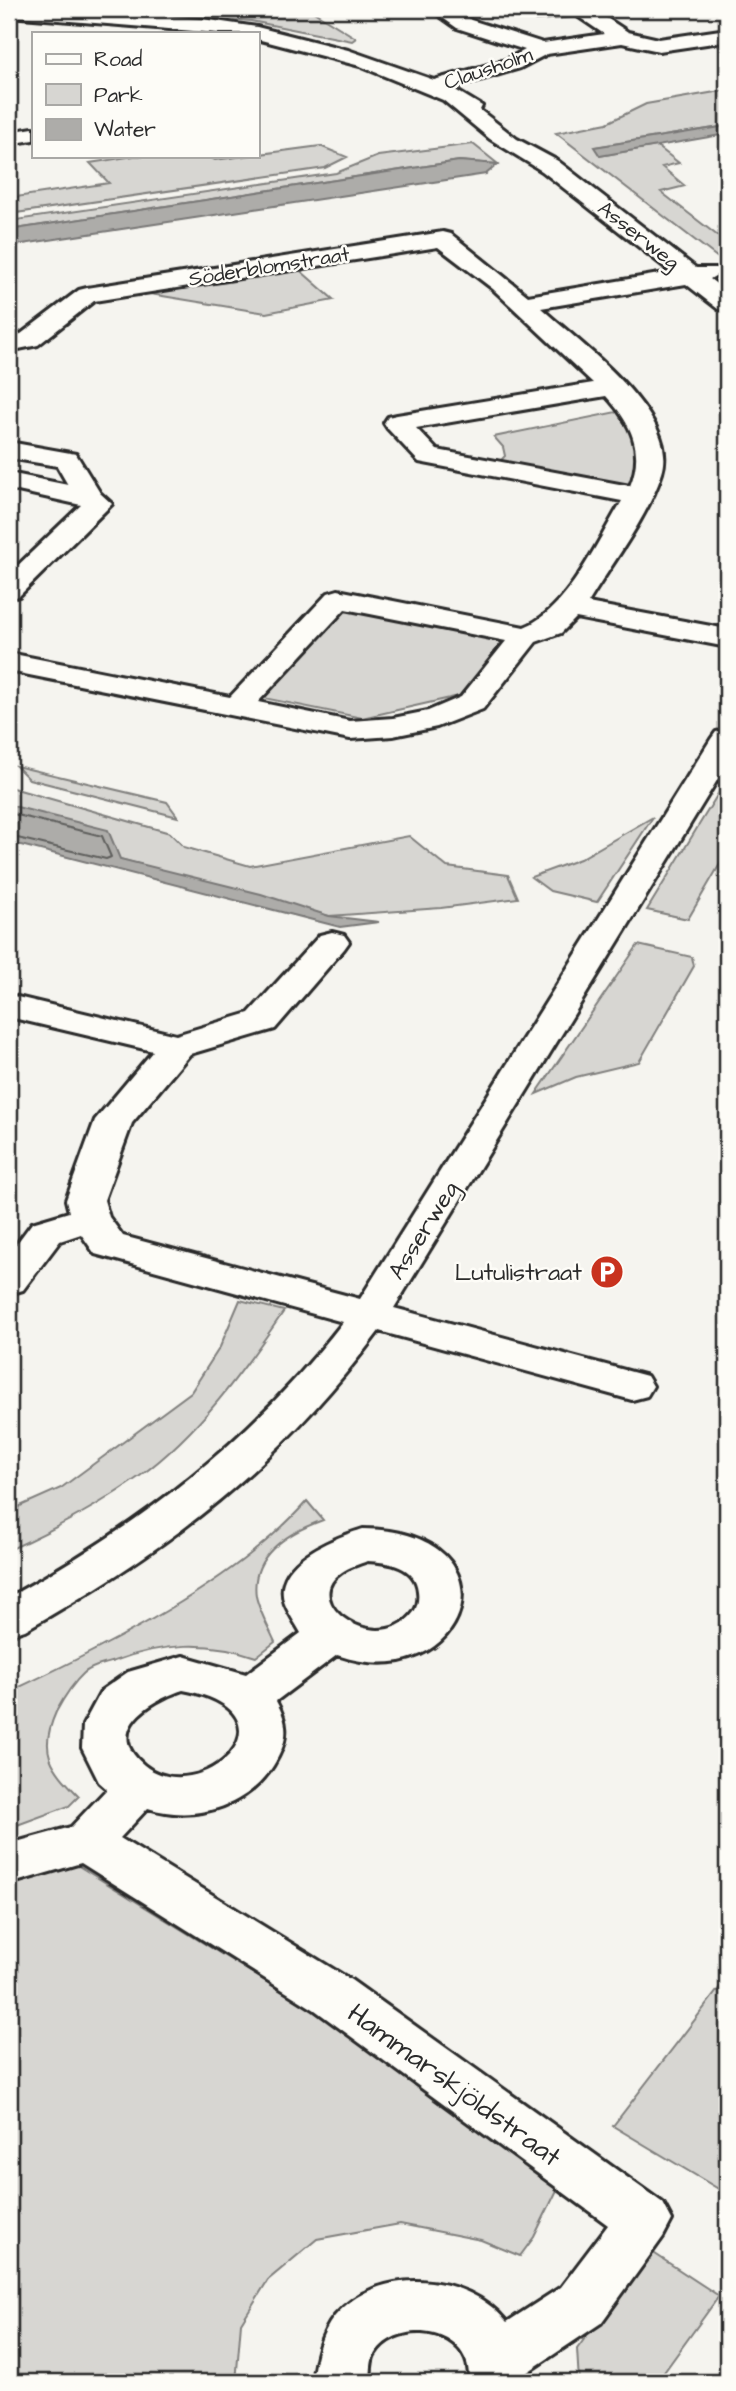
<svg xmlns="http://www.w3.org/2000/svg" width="736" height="2391" font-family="'Architects Daughter',sans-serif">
	<rect width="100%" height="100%" fill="#f5f4ef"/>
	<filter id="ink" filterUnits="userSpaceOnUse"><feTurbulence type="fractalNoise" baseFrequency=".0143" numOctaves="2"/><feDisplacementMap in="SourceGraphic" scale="14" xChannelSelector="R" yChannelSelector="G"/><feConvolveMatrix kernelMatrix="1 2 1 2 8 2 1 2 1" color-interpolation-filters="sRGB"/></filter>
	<g filter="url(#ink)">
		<path fill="#d7d6d2" stroke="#81807e" stroke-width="2" d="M 128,9 L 217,12 L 238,9 L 309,9 L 356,38 L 352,41 L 251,21 Z
			M 727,90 L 727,126 L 595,147 L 600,156 L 657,146 L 679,163 L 662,167 L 685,186 L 661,192 L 727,243 L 727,257 L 718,258 L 556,133 L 607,123 L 646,104 Z
			M 473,144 L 498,164 L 459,161 L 9,230 L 9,221 L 336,173 L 378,156 Z
			M 320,146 L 347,157 L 325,168 L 9,214 L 9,198 L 109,183 L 90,163 L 134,156 L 207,156 L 215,160 Z
			M 294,265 L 334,300 L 266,313 L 132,291 Z
			M 621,411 C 638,438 641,459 631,488 L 497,464 L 505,456 L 503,447 L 494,437 Z
			M 343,602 L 506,637 L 459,696 L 362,718 L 254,696 Z
			M 16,766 L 167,802 L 178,817 L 29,779 Z
			M 727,779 L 727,852 L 688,919 L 647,910 Z
			M 9,787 L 170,833 L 184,847 L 250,866 L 409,836 L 447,867 L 508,875 L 518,898 L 441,908 L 329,916 L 120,859 L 9,806 Z
			M 653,817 L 597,902 L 550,891 L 531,877 L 580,859 Z
			M 638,945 L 692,957 L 694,966 L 639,1062 L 576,1077 L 536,1094 Z
			M 240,1300 L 284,1311 C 243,1371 199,1433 140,1476 C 100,1505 53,1530 9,1550 L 9,1511 L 61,1488 L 191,1392 L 220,1347 Z
			M 307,1501 L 323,1520 C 290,1532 250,1554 256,1596 C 259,1611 269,1628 275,1642 L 256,1657 C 207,1640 163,1643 114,1661 C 105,1664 91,1666 84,1673 C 73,1683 63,1699 56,1712 C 38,1752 51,1767 79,1796 L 69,1806 L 9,1828 L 9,1692 C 107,1646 235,1583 307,1501 Z
			M 72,1862 L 465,2104 L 560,2184 L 534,2237 L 520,2256 L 481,2240 L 400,2224 L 317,2239 L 268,2280 L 241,2323 L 236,2382 L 9,2382 L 9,1880 Z
			M 727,1978 L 727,2194 L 613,2126 Z
			M 649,2250 L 719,2296 L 657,2382 L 579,2382 L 577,2349 Z"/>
		<path fill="#adaca9" stroke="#797877" stroke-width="2" d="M 727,126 L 727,134 L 600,156 L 594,147 Z
			M 459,161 L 498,164 L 486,174 L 9,246 L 9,230 Z
			M 9,805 L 108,830 L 120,859 L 261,894 L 329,916 L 379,922 L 340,927 L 9,842 Z"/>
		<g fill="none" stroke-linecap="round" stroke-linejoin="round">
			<path stroke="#5f5f5d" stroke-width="2" d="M 9,813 L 102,836 L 111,857 L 106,859 L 9,836"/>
			<defs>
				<path id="minor" d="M 9,9 L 68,9 L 202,19 L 257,27 L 348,50 L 434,80 L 506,60 L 525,50 L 457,28 L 430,9 L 453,9 L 471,20 L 543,43 L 604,34 L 576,15 L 536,18 L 533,14 L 541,9 L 593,9 L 628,32 L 659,39 L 727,29 L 727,41 L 659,51 L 622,43 L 547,54 L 520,68 L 452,88 L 482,106 L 480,110 L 517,139 L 558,161 L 696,268 L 716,268 L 720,273 L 710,279 L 727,292 L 727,311 L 718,309 L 686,284 L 541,308 C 579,343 681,415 662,473 C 648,517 612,563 588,603 L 727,629 L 727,647 L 576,618 L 561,633 L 536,642 L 483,709 L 437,727 L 393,736 L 350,739 L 9,671 L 9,653 L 230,697 L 328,593 L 338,590 L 524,627 C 567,611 598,540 622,501 L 419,462 L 388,429 L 384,423 L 388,417 L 397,415 L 593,383 L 493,289 L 438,247 L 94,301 L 38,345 L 9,351 L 9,337 L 21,334 L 79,290 L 87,288 L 443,232 L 451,234 L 528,296 L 671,272 L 542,171 L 490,139 L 443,100 L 360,66 L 257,39 L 257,33 L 218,33 L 9,16 ZM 606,396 C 631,423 645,450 630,486 L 437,450 L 416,428 ZM 345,609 L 506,641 L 461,697 L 428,711 L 393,718 L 350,721 L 258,702 Z
					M 33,128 L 33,140 L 9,144 L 9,132 Z
					M 9,442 L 76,454 L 100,493 L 112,504 L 19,596 L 9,599 L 9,574 L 81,505 L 9,489 L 9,473 L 68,485 L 57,466 L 9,458 Z
					M 727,730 L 727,764 L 394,1308 L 647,1376 L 653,1386 L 647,1396 L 632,1400 L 379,1331 C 278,1466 171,1548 25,1630 L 9,1635 L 9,1597 C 139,1526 252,1440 343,1322 L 95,1254 L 81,1234 L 60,1241 L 23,1290 L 9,1294 L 9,1254 L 32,1223 L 69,1212 L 66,1200 L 95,1120 L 153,1051 L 9,1017 L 9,995 L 176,1035 L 249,1013 L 320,935 L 332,932 L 344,935 L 349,942 L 344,949 L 275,1029 L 190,1054 L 132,1123 L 104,1200 L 109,1217 L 123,1236 L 360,1299 L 711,739 L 716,732 Z
					M 363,1529 C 523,1531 470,1700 337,1655 L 276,1701 C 287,1721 289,1736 278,1757 C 255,1804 198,1824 148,1808 L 120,1838 L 351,1980 L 663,2203 L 672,2220 L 663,2237 L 601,2323 L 526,2373 L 527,2382 L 469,2382 C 469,2375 469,2367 466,2360 C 452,2325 393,2322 374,2355 C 370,2362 371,2374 370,2382 L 312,2382 C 315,2360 320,2334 335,2316 C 379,2265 466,2272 507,2322 L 561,2287 L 608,2225 L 315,2010 L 81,1863 L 9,1884 L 9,1844 L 71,1827 L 107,1789 L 99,1782 L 82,1748 L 83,1725 L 102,1690 L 128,1672 L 183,1656 L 246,1674 L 301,1633 C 296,1624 289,1614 285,1604 C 270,1562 334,1538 363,1529 ZM 367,1561 C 388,1562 416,1566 418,1591 C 419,1598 418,1606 414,1612 C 379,1659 296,1602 342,1572 C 349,1567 360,1564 367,1561 ZM 183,1690 C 306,1713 200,1811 144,1765 C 102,1731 149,1701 183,1690 Z"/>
			</defs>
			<use href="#minor" stroke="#2b2b2b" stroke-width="6"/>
			<use href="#minor" fill="#fdfcf7" fill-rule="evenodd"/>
		</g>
	</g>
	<defs>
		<symbol id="parking-disc" viewBox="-11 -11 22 22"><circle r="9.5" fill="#c8321e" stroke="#fdfcf7"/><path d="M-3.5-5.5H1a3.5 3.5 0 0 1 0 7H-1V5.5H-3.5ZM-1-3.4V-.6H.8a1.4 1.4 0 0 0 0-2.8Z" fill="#fff"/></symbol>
	</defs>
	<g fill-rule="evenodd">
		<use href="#parking-disc" x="588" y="1253" width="38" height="38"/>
	</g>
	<g text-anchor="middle" stroke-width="5" stroke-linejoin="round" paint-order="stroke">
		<g font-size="21" fill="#2b2b2b" stroke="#fdfcf7">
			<text transform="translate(488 68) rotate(-19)" y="7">Clausholm</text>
			<text transform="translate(639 235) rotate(38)" y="7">Asserweg</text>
			<text transform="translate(269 266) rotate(-9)" y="7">Söderblomstraat</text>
		</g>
		<g font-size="24" fill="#2b2b2b" stroke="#fdfcf7">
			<text transform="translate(423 1230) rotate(-58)" y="8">Asserweg</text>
		</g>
		<g font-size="24" fill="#2b2b2b" stroke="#fdfcf7" text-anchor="end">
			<text x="582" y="1280">Lutulistraat</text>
		</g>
		<g font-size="28" fill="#2b2b2b" stroke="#fdfcf7">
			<text transform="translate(455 2084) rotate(36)" y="10">Hammarskjöldstraat</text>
		</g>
	</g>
	<rect width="736" height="2391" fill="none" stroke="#fdfcf7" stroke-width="35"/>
	<rect x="18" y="18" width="701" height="2356" fill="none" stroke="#2b2b2b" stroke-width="2.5" filter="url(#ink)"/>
	<rect x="32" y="32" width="228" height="126" fill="#fdfcf7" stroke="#a9a8a5" stroke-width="2"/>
	<rect x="46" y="54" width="35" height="10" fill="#fdfcf7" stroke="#a9a8a5" stroke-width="2"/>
	<text x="94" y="66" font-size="21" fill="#2b2b2b">Road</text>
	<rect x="46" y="84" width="35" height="21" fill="#d7d6d2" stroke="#a9a8a5" stroke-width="2"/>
	<text x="94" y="102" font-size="21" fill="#2b2b2b">Park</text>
	<rect x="46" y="119" width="35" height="21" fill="#adaca9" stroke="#a9a8a5" stroke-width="2"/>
	<text x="94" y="136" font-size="21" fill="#2b2b2b">Water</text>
</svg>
